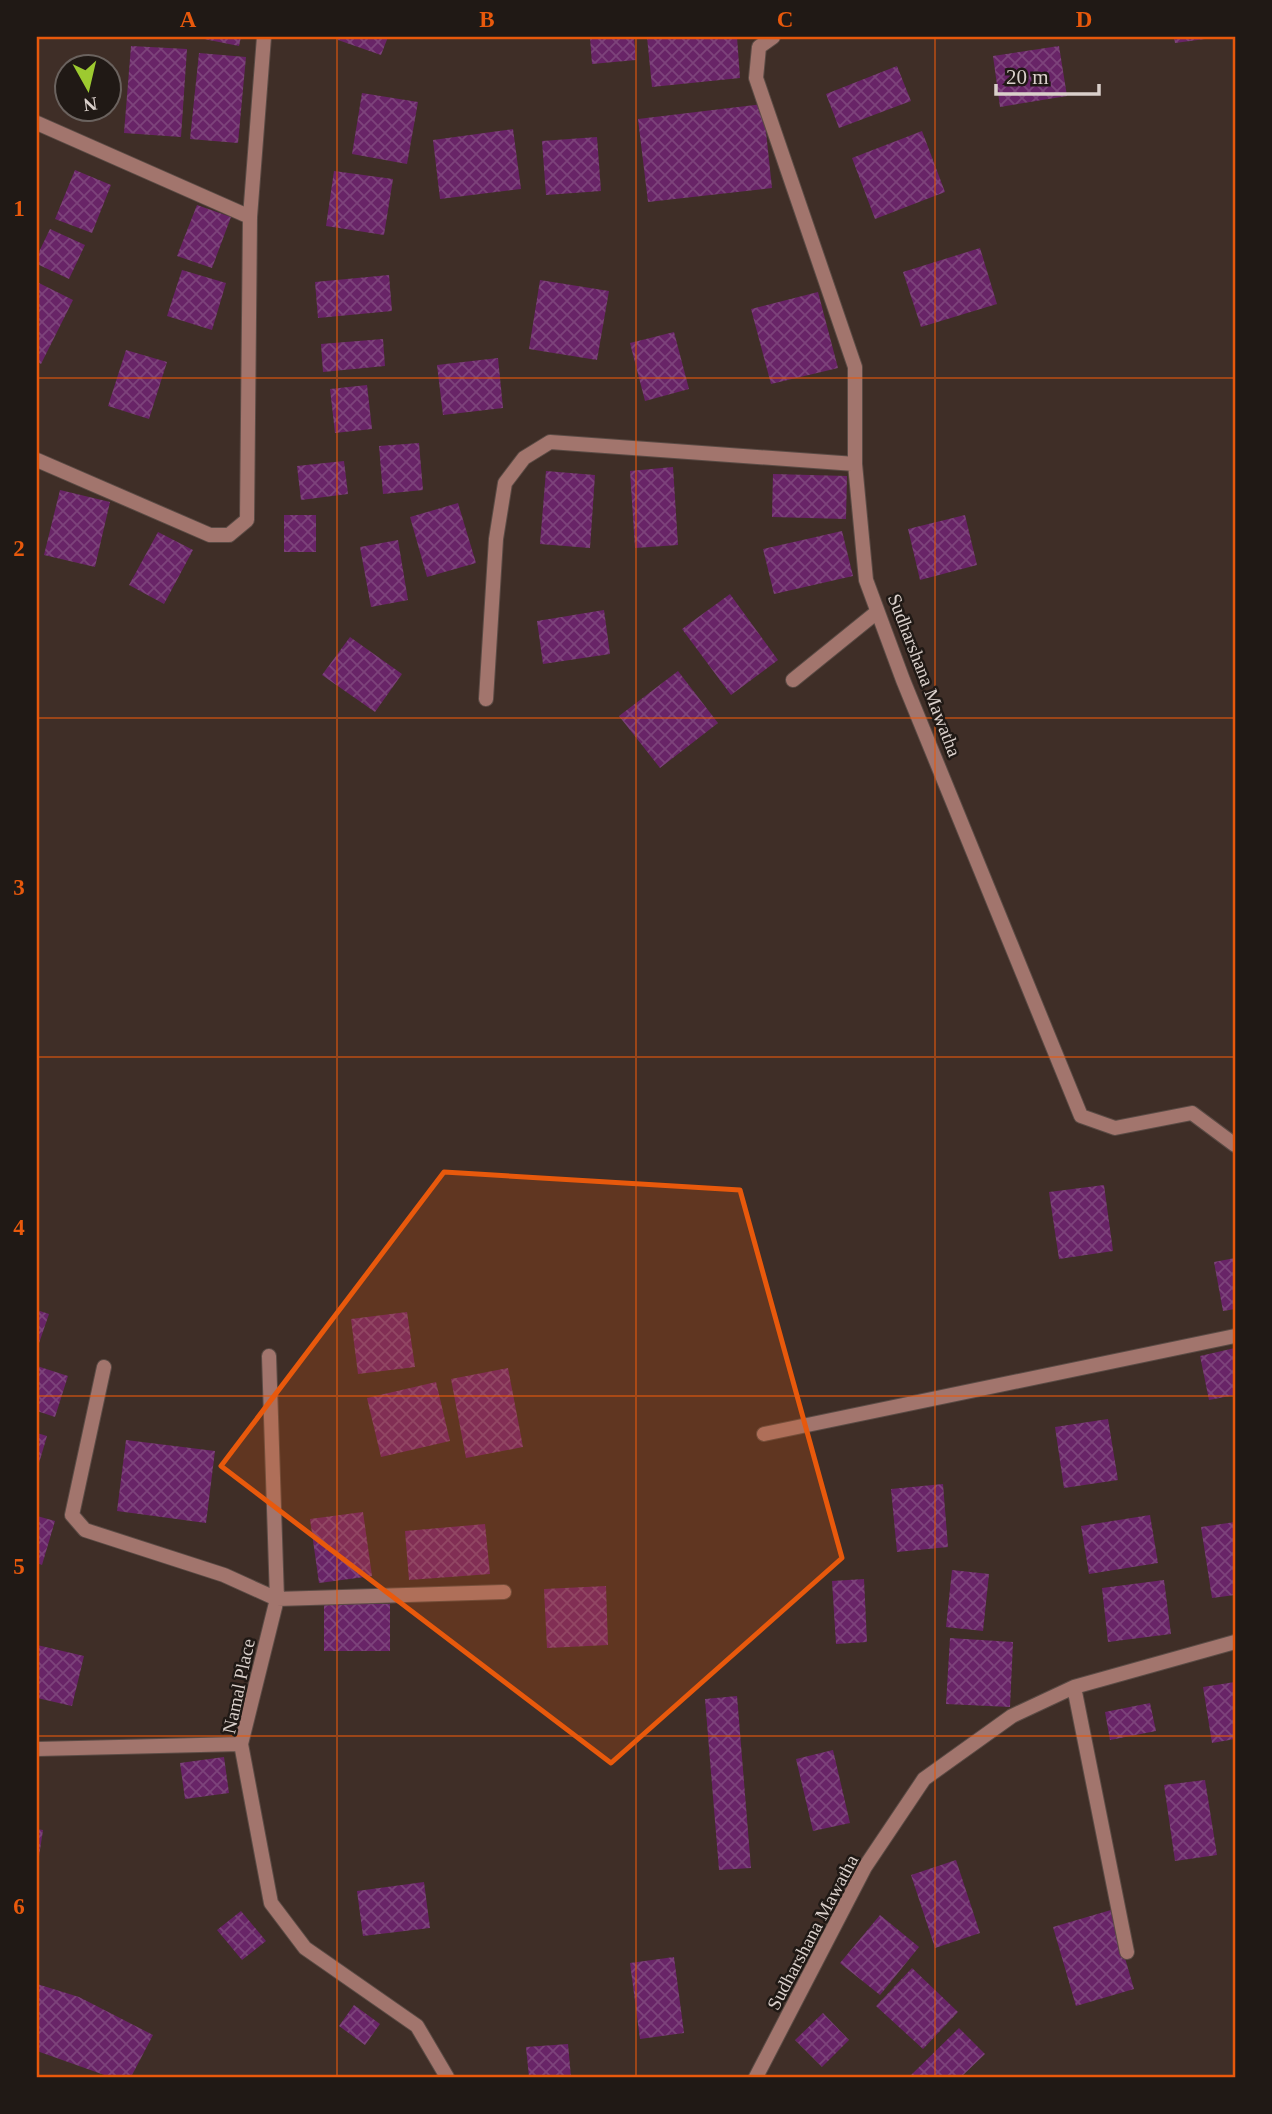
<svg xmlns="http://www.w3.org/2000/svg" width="1272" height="2114" font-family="Georgia,serif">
	<defs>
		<pattern id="building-cross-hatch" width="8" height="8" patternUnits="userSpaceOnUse" patternTransform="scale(1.75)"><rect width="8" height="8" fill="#682467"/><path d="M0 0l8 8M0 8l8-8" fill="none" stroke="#7d437b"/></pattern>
	</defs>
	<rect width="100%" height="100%" fill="#3f2e27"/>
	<path fill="url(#building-cross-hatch)" d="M 194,37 L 241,37 L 239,46 Z
		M 339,37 L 388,37 L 381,55 L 338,40 Z
		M 590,37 L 634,37 L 636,60 L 592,64 Z
		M 647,37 L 737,37 L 740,78 L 652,87 Z
		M 1174,37 L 1213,37 L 1213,38 L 1175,43 Z
		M 131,46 L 187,49 L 181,137 L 124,133 Z
		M 1059,46 L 1067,96 L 1000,107 L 993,56 Z
		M 199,53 L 246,57 L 238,143 L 190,139 Z
		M 897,66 L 911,101 L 839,128 L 826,94 Z
		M 362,93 L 418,102 L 407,164 L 352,154 Z
		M 763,104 L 772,188 L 648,202 L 638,119 Z
		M 513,129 L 521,189 L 440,199 L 433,140 Z
		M 922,131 L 945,192 L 875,219 L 852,158 Z
		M 597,137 L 601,191 L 546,195 L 542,141 Z
		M 75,170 L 111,185 L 92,233 L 55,219 Z
		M 334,171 L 393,179 L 384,235 L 326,226 Z
		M 197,205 L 231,217 L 212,268 L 177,256 Z
		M 50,229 L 85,245 L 69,279 L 37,264 L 37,256 Z
		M 980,248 L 997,304 L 921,327 L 903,272 Z
		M 182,270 L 226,283 L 212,330 L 167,316 Z
		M 389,275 L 392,311 L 318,318 L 315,282 Z
		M 540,280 L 609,291 L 597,360 L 529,349 Z
		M 37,282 L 73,300 L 41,364 L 37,362 Z
		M 818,292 L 838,368 L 771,384 L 751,309 Z
		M 674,332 L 689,389 L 645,401 L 630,343 Z
		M 383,339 L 385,366 L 323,372 L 321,344 Z
		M 126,350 L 167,362 L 149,419 L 108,406 Z
		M 498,358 L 503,408 L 443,415 L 437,365 Z
		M 367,385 L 372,429 L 335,433 L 330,389 Z
		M 419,443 L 423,490 L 383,494 L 379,446 Z
		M 344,461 L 348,494 L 301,500 L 297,466 Z
		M 673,467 L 678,545 L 635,548 L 630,471 Z
		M 546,471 L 595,475 L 590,548 L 540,544 Z
		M 773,474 L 847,476 L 846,519 L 772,517 Z
		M 60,490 L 110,502 L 95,567 L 44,555 Z
		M 458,503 L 476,563 L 427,577 L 410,517 Z
		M 284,515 L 316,515 L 316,552 L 284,552 Z
		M 965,515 L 977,565 L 920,580 L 908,529 Z
		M 842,531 L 853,576 L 774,594 L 763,549 Z
		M 158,532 L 193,550 L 164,604 L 129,585 Z
		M 398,540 L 408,600 L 371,607 L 360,547 Z
		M 730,594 L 778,660 L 731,695 L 682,629 Z
		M 604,610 L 610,654 L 543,664 L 537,621 Z
		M 350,637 L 402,674 L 375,712 L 322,675 Z
		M 678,671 L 718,723 L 660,768 L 619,716 Z
		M 1104,1185 L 1113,1251 L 1059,1259 L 1049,1192 Z
		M 1235,1258 L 1235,1309 L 1223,1311 L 1214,1262 Z
		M 37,1310 L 49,1314 L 37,1349 Z
		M 407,1312 L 415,1367 L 358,1374 L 351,1319 Z
		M 1235,1348 L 1235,1395 L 1209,1400 L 1200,1356 Z
		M 37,1366 L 68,1376 L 55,1417 L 37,1411 Z
		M 508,1368 L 523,1447 L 466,1458 L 451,1379 Z
		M 436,1382 L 450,1441 L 381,1457 L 367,1398 Z
		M 1108,1419 L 1118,1480 L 1064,1488 L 1055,1427 Z
		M 37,1433 L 47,1436 L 37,1470 Z
		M 126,1440 L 215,1451 L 206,1523 L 117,1511 Z
		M 943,1484 L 948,1547 L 897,1552 L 891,1489 Z
		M 363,1512 L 372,1576 L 319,1583 L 310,1519 Z
		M 1150,1515 L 1158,1563 L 1089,1574 L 1081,1526 Z
		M 37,1516 L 55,1521 L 42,1565 L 37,1563 Z
		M 1235,1522 L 1235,1595 L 1212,1598 L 1201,1527 Z
		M 485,1524 L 490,1574 L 409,1580 L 405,1531 Z
		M 952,1570 L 989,1574 L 983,1631 L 946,1627 Z
		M 864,1579 L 867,1642 L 836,1644 L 832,1581 Z
		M 1164,1580 L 1171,1634 L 1108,1642 L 1102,1588 Z
		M 606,1586 L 608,1645 L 547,1648 L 544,1589 Z
		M 324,1604 L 390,1604 L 390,1651 L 324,1651 Z
		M 950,1638 L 1013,1642 L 1010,1707 L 946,1704 Z
		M 37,1645 L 84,1656 L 72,1706 L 37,1698 Z
		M 1235,1682 L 1235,1739 L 1212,1743 L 1203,1687 Z
		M 737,1696 L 751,1868 L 719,1870 L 705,1699 Z
		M 1150,1703 L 1156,1731 L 1110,1740 L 1105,1712 Z
		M 833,1750 L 850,1823 L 813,1831 L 796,1759 Z
		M 224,1757 L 229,1793 L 185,1799 L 180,1763 Z
		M 1205,1780 L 1217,1855 L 1175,1861 L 1164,1785 Z
		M 37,1829 L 43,1830 L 38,1863 L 37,1863 Z
		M 956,1860 L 980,1933 L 935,1948 L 911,1875 Z
		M 424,1882 L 430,1928 L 363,1936 L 357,1891 Z
		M 1111,1910 L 1134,1989 L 1076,2006 L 1053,1927 Z
		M 241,1911 L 266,1941 L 242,1960 L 217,1930 Z
		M 880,1915 L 919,1947 L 880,1995 L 840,1963 Z
		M 674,1957 L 684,2033 L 640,2039 L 630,1963 Z
		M 912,1968 L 958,2012 L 923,2049 L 876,2006 Z
		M 37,1984 L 79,1997 L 153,2035 L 131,2077 L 110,2077 L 37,2051 Z
		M 354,2005 L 380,2024 L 365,2045 L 339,2026 Z
		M 823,2013 L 849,2040 L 822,2067 L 795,2040 Z
		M 959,2028 L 985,2054 L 961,2077 L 909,2077 Z
		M 568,2044 L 571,2077 L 529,2077 L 526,2047 Z"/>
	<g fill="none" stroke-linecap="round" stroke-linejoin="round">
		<defs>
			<path id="minor" d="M 773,37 L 759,47 L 756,78 L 855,367 L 855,464 L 866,580 L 903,680 L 1081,1116 L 1115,1128 L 1192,1113 L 1235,1145
				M 37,123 L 250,217
				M 37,460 L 210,535 L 229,535 L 247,520 L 250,217 L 264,37
				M 793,680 L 877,612
				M 486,699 L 496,539 L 505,483 L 524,458 L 550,442 L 855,464
				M 269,1356 L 277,1599 L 504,1592
				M 104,1367 L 72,1515 L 85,1530 L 224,1575 L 277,1599 L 241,1744 L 271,1903 L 305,1948 L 417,2026 L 447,2077
				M 764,1434 L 1235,1336
				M 1074,1687 L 1127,1952
				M 37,1749 L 241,1744
				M 756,2077 L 865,1867 L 924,1779 L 1012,1716 L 1074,1687 L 1235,1642"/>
		</defs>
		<use href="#minor" stroke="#5b4b45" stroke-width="16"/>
		<use href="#minor" stroke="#a2756d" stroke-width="14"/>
	</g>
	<path fill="#e8590c" fill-opacity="0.2" stroke="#e8590c" stroke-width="5" stroke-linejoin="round" d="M 444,1172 L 740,1190 L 842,1558 L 611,1763 L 221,1466 Z"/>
	<path fill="none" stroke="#e8590c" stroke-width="2" stroke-opacity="0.55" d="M 337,37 L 337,2077M 636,37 L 636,2077M 935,37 L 935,2077M 37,378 L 1235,378M 37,718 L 1235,718M 37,1057 L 1235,1057M 37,1396 L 1235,1396M 37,1736 L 1235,1736"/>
	<g text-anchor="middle" stroke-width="5" stroke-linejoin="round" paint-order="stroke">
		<g font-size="19" fill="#dad0cb" stroke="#201915">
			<text transform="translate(925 675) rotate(69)" y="7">Sudharshana Mawatha</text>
			<text transform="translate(238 1686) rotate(-78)" y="7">Namal Place</text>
			<text transform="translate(812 1932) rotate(-62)" y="7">Sudharshana Mawatha</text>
		</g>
	</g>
	<rect width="1272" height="2114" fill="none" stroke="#201915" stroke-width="77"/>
	<g transform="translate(88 88) rotate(172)"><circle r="33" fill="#201915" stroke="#6a625e" stroke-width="2"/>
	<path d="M0-5L12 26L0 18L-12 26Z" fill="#9dca30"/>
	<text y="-10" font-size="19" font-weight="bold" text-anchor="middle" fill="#dad0cb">N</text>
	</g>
	<path d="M996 84v10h103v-10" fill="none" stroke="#dad0cb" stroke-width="3.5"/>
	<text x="1006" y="84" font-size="21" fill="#dad0cb" stroke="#201915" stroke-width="5" paint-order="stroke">20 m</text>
	<rect x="38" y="38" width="1196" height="2038" fill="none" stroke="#e8590c" stroke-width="2.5"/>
	<g font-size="23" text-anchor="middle" font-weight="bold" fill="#e8590c">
		<text x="188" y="27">A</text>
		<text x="487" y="27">B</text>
		<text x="785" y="27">C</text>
		<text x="1084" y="27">D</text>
		<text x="19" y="216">1</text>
		<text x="19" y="556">2</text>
		<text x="19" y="895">3</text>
		<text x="19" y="1235">4</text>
		<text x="19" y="1574">5</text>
		<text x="19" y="1914">6</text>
	</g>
</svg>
